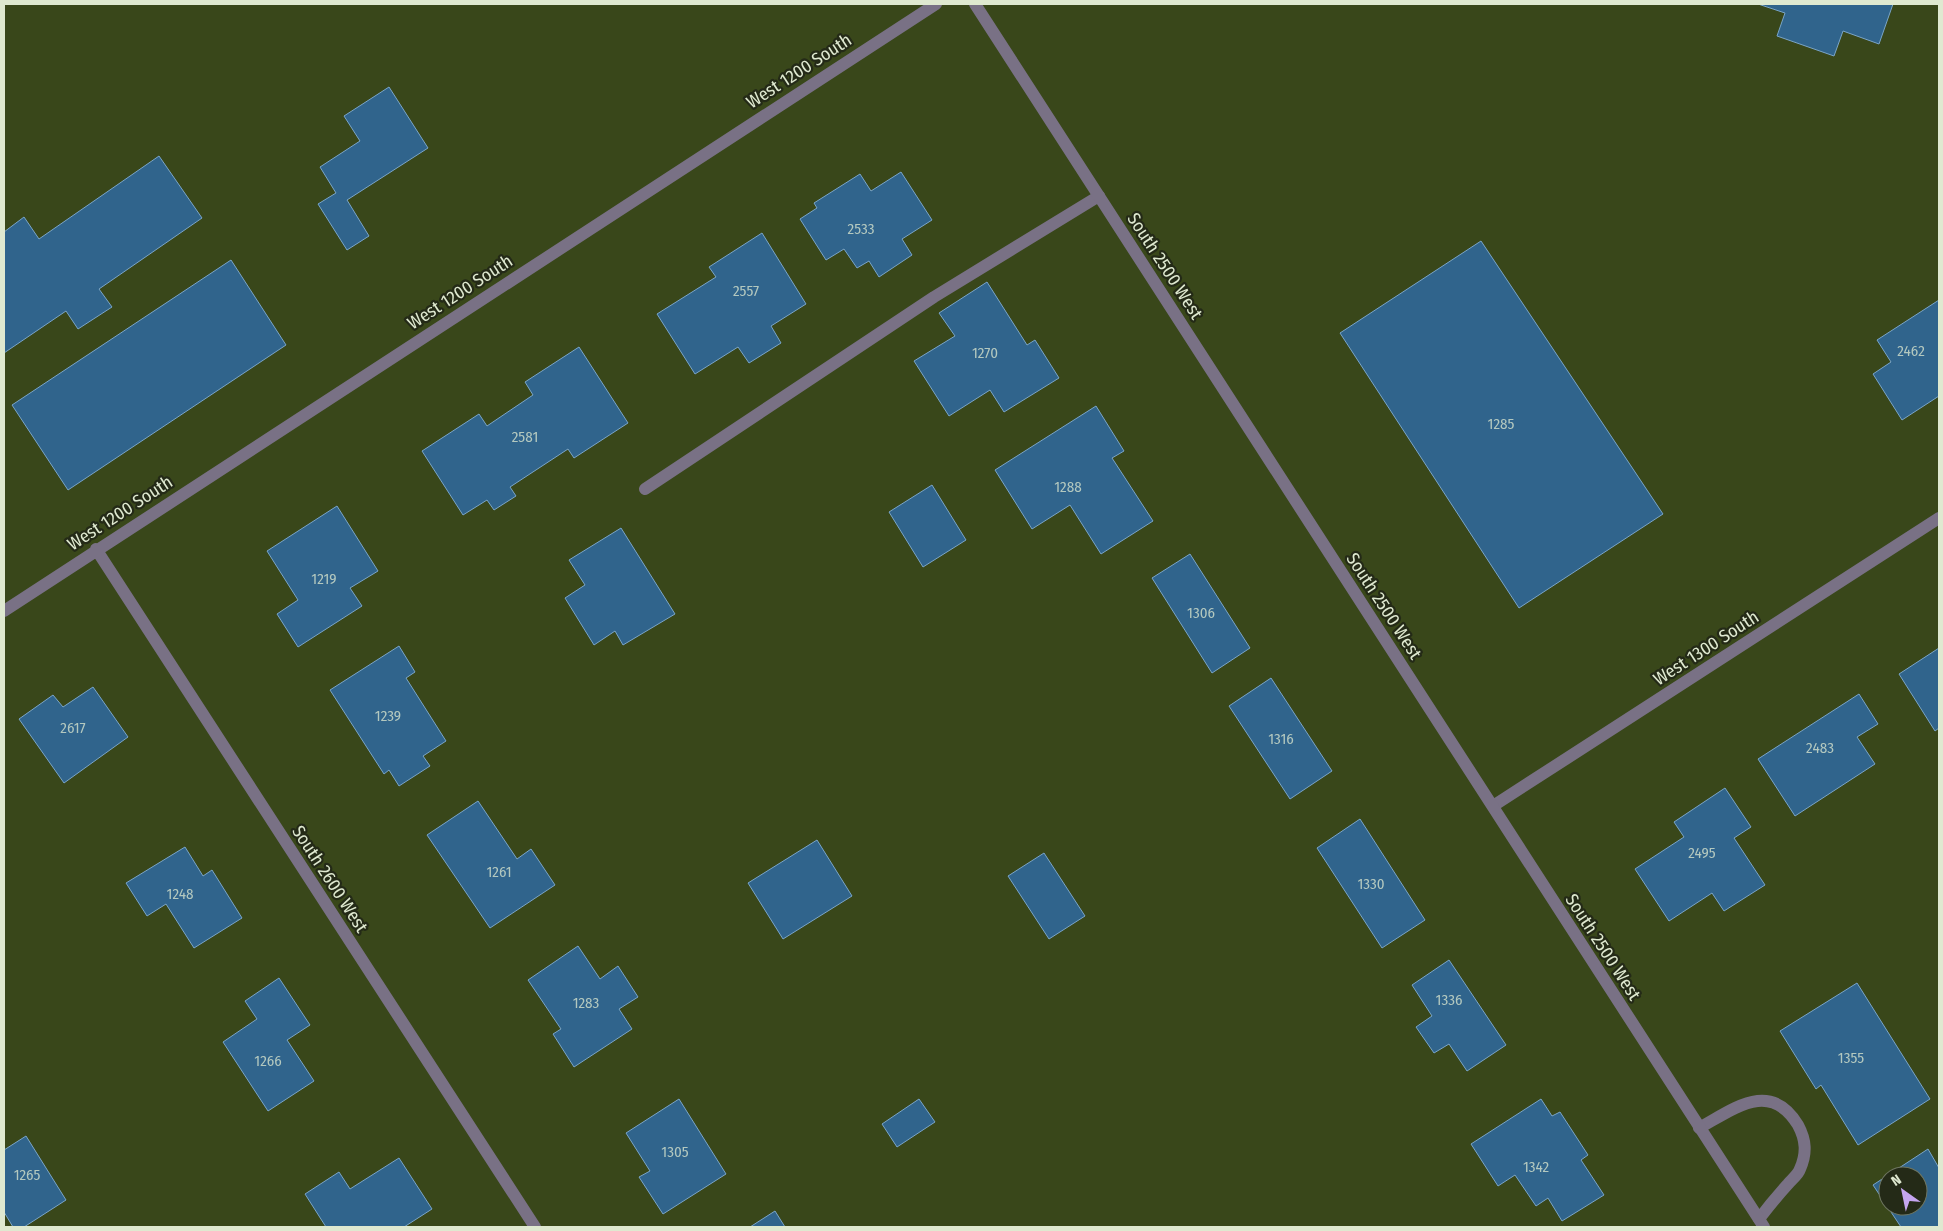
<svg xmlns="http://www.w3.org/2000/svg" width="1943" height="1231" font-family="'Fira Sans Condensed',sans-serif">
	<rect width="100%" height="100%" fill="#39471a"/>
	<path fill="#30648c" stroke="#7aa5c8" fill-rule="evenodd" d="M 1758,4 L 1893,4 L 1879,44 L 1843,31 L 1834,56 L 1777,36 L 1785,13 Z
		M 389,87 L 428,148 L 347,200 L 369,236 L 347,250 L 318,204 L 336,193 L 320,167 L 360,141 L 344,116 Z
		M 159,156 L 202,218 L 99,289 L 112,307 L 78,329 L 66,311 L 4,353 L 4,232 L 24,217 L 39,239 Z
		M 901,172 L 932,220 L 902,239 L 912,255 L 879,277 L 869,261 L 857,268 L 844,249 L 826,260 L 800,219 L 817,208 L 814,203 L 860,174 L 871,191 Z
		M 762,233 L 806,304 L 771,326 L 781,343 L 749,363 L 738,347 L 695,374 L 657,314 L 716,277 L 709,267 Z
		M 1481,241 L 1663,514 L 1519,608 L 1340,333 Z
		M 231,260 L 286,345 L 68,490 L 12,405 Z
		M 987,282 L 1027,345 L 1035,340 L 1059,378 L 1004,412 L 990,390 L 949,416 L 914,361 L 955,336 L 939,313 Z
		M 1939,300 L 1939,396 L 1902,420 L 1873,374 L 1891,362 L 1877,340 Z
		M 579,347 L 628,423 L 574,458 L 568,449 L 510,487 L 516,496 L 494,510 L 487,500 L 463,515 L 422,451 L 479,414 L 487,426 L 533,395 L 525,382 Z
		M 1096,406 L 1124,451 L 1112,458 L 1153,521 L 1101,554 L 1070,505 L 1032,529 L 995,470 Z
		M 932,485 L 966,540 L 923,567 L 889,512 Z
		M 337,506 L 378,571 L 350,588 L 362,606 L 298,647 L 277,614 L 298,600 L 267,551 Z
		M 621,528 L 675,614 L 623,645 L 615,631 L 594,645 L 565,598 L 585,585 L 569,560 Z
		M 1190,554 L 1250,648 L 1212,673 L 1152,578 Z
		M 399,646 L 415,672 L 406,678 L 446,741 L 423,756 L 430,766 L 399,786 L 389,770 L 384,774 L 330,690 Z
		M 1939,648 L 1939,728 L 1935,731 L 1899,674 Z
		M 1271,678 L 1332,771 L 1290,799 L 1229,706 Z
		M 93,687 L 128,737 L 64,783 L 19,719 L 53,695 L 63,707 Z
		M 1859,694 L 1878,724 L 1857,737 L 1875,764 L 1795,816 L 1758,759 Z
		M 1725,788 L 1751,827 L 1734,838 L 1765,885 L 1724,911 L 1712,893 L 1669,921 L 1635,869 L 1684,837 L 1674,822 Z
		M 478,801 L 517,859 L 531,849 L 555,885 L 490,928 L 427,835 Z
		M 1360,819 L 1425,920 L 1382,948 L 1317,848 Z
		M 817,840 L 852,896 L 783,939 L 748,883 Z
		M 185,847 L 203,876 L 212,870 L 242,918 L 194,948 L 166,904 L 147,916 L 126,883 Z
		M 1044,853 L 1085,916 L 1049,939 L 1008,876 Z
		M 578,946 L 600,979 L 618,966 L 638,997 L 619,1009 L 632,1029 L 574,1067 L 553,1034 L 561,1029 L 528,980 Z
		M 1449,960 L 1506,1045 L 1467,1071 L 1449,1044 L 1434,1053 L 1416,1027 L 1432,1016 L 1412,985 Z
		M 279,978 L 310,1025 L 287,1040 L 314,1081 L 268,1111 L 223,1042 L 257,1019 L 245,1001 Z
		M 1857,983 L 1930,1099 L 1858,1145 L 1821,1085 L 1816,1089 L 1780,1031 Z
		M 679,1099 L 726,1174 L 663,1214 L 639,1177 L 650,1171 L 626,1133 Z
		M 919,1099 L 935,1122 L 897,1147 L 882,1124 Z
		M 1541,1099 L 1552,1116 L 1560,1112 L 1588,1155 L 1581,1160 L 1604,1195 L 1562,1221 L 1548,1198 L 1536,1206 L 1515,1175 L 1498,1186 L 1471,1144 Z
		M 26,1136 L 66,1200 L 24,1227 L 13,1227 L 4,1212 L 4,1150 Z
		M 1928,1149 L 1939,1168 L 1939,1227 L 1901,1227 L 1873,1185 ZM 1888,1176 L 1918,1176 L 1918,1206 L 1888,1206 Z
		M 399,1158 L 432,1209 L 404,1227 L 326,1227 L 305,1194 L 339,1172 L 350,1189 Z
		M 775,1211 L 785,1227 L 750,1227 Z"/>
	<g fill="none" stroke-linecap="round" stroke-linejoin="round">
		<path stroke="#797185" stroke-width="12" d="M 645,489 L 934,297 L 1099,196
			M 1699,1128 C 1734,1109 1770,1079 1798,1125 C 1806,1140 1807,1153 1800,1169 C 1798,1175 1792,1179 1788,1184 C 1778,1195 1768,1207 1759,1219"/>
		<path stroke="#797185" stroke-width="12" d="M 96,549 L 535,1227
			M 4,611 L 936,4
			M 1493,806 L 1939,518"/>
		<path stroke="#797185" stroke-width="12" d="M 975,4 L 1764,1227"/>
	</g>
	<g text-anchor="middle" stroke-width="4.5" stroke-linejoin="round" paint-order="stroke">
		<g font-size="15" fill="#b3c8bf">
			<text x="861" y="234">2533</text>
			<text x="746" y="296">2557</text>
			<text x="1911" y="356">2462</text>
			<text x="985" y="358">1270</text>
			<text x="1501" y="429">1285</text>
			<text x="525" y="442">2581</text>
			<text x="1068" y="492">1288</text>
			<text x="324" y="584">1219</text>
			<text x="1201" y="618">1306</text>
			<text x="388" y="721">1239</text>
			<text x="73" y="733">2617</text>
			<text x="1281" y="744">1316</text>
			<text x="1820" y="753">2483</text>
			<text x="1702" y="858">2495</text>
			<text x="499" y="877">1261</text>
			<text x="1371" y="889">1330</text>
			<text x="180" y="899">1248</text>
			<text x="1449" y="1005">1336</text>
			<text x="586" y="1008">1283</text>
			<text x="1851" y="1063">1355</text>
			<text x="268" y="1066">1266</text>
			<text x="675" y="1157">1305</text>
			<text x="1536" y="1172">1342</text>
			<text x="27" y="1180">1265</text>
		</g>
		<g font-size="18" fill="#dfe9d0" stroke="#242a17">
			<text transform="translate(799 71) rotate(-33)" y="6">West 1200 South</text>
			<text transform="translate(1165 266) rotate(57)" y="6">South 2500 West</text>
			<text transform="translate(460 292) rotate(-33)" y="6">West 1200 South</text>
			<text transform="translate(120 513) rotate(-33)" y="6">West 1200 South</text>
			<text transform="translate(1384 606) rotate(57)" y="6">South 2500 West</text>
			<text transform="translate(1706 648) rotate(-33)" y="6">West 1300 South</text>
			<text transform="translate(330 879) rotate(57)" y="6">South 2600 West</text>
			<text transform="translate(1603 947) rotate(57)" y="6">South 2500 West</text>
		</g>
	</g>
	<rect width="1943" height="1231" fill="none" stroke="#dfe9d0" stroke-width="10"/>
	<g transform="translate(1903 1191) rotate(327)"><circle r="24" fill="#242a17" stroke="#6f7661"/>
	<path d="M0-4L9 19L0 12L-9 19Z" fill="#c6a6f0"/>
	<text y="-8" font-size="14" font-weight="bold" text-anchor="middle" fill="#dfe9d0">N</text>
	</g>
</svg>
